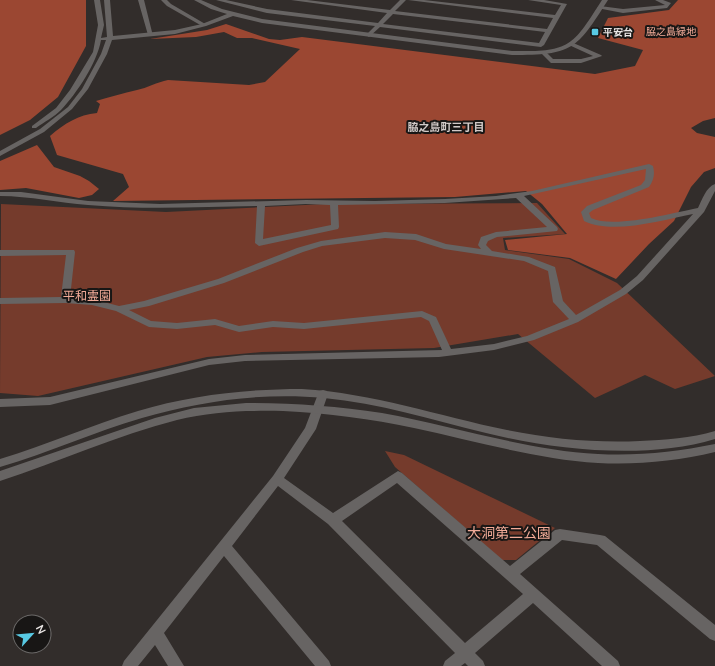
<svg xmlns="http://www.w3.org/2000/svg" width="715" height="666" font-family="'Nunito Sans','Noto Sans JP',sans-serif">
	<rect width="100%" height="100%" fill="#322d2b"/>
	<path fill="#753b2c" d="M 537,203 L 565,234 L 503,238 L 505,250 L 569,259 L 617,283 L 715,376 L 675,389 L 645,375 L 595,398 L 518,334 L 434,348 L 262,352 L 207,357 L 38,396 L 0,393 L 1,204 L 166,212 L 325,204 Z
		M 385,451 L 404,455 L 555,528 L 516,560 L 502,560 L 395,467 Z"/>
	<path fill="#9b4732" d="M 0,0 L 86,0 L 86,46 L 58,97 L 30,120 L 0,135 Z
		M 678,0 L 715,0 L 715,118 L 703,121 L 691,128 L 697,133 L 715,137 L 715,168 L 704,172 L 691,187 L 674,221 L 649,244 L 616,279 L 570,258 L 508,250 L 505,240 L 567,234 L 542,204 L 526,191 L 455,197 L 113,201 L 129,187 L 123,174 L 57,155 L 50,136 C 65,123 78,115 97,113 L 100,104 L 96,101 C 110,97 123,93 137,90 C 147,88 157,82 168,80 L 249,85 L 265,82 L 300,49 L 252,38 L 237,38 L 224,32 L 196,37 L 150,39 L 207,30 L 226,24 L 269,39 L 280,40 L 302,37 L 595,74 L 635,66 L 643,50 L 598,38 L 608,18 L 669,10 Z
		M 37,145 L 54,167 L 80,176 L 89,181 L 99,189 L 92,195 L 79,198 L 26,188 L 0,190 L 0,161 Z"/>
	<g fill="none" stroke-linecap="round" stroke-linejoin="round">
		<path fill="#676463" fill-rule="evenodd" d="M 138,0 L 144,0 L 153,36 L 148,35 Z
			M 161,0 L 167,0 L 171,4 L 207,25 L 202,26 L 167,6 Z
			M 216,0 L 226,0 L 267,9 L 378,23 L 387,13 L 291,0 L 307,0 L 390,10 L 400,0 L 406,0 L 395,11 L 547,29 L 553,18 L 408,0 L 424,0 L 555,15 L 561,5 L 528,0 L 544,0 L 567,4 L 544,45 L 541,47 L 380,27 L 369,37 L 366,35 L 375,26 L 267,13 ZM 393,14 L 545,32 L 539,43 L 383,24 Z
			M 655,0 L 663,0 L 671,3 L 667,8 L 623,13 L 597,8 L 600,6 L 623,9 L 665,5 Z
			M 571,42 L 601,55 L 602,56 L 581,63 L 551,63 L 540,52 L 545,51 L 553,59 L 581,59 L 593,56 L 569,45 L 569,43 Z
			M 649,164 L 653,166 C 655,174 654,180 649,187 L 593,210 L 589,213 L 591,218 C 614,229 672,213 698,208 C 702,200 706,187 715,184 L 715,191 L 704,212 L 643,280 L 626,294 L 578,322 L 534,340 L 494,350 L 439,357 L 245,361 L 209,365 L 50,405 L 0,407 L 0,399 L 50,397 L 209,359 L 245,355 L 442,350 L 429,321 L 421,317 L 304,329 L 273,327 L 239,332 L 215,325 L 177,329 L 149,327 L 116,311 L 92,305 L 65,303 L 0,304 L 0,298 L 61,297 L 66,255 L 0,256 L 0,250 L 74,250 L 75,252 L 70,298 L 92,299 L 119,306 L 144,301 L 218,279 L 297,248 L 321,241 L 385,232 L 416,234 L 446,244 L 481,249 L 478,245 L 481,237 L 496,232 L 547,227 L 516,198 L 445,203 L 338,205 L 339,227 L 338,229 L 259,246 L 255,243 L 257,206 C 201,207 144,210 88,205 C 59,203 30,196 0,196 L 0,192 L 21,192 L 88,201 L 160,204 L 306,200 L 375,201 L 445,199 L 496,196 L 532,191 ZM 646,169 L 645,180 L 641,185 L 587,206 L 581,212 L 584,221 C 613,235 662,220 693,214 L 637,276 L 620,290 L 576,315 L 563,301 L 555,267 L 529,257 L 492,251 L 486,245 L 488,241 L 497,237 L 557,231 L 558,229 L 557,227 L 524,196 ZM 306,204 L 330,205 L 331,225 L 263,239 L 265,206 ZM 385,238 L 415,240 L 444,249 L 524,261 L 548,271 L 553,302 L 569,319 L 527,336 L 494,344 L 451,349 L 436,317 L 422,311 L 304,323 L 273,321 L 239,326 L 215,319 L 177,323 L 151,321 L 129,310 L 149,306 L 224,283 L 303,252 L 322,246 Z
			M 323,390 L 327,391 L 328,394 L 316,429 L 284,478 L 333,513 L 398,471 L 402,473 L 510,566 L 555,530 L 560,529 L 600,535 L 605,536 L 715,625 L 715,641 L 710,639 L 597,545 L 562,540 L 520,574 L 618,661 L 620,666 L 602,666 L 533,603 L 475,653 L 483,661 L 485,666 L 468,666 L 465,663 L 461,666 L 443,666 L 445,661 L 455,653 L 328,524 L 278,486 L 232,546 L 329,661 L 331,666 L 315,666 L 224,556 L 164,633 L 184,666 L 168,666 L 155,645 L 138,666 L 122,666 L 124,661 L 273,476 L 305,428 L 318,394 L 319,391 ZM 397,483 L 523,594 L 465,643 L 342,521 Z"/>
		<path fill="#676463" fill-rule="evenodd" d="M 94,0 L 100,0 L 104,25 L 101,38 L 107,37 L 104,0 L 110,0 L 113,36 L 175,30 L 202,24 L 227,14 L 211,9 L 194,0 L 201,0 L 222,9 L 262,19 L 512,51 C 570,52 572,47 602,0 L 608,0 C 576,50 573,55 512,55 L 262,23 L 233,16 L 206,26 L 175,34 L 112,40 L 107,54 L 88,89 L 72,109 L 44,132 L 0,156 L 0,151 L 40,129 L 68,107 L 82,89 L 101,54 L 106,40 L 101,40 C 97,63 77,93 61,110 C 54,117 44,122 36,128 L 32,128 L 32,126 L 56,108 L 70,90 L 93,52 L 98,25 Z
			M 302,389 C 373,393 438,416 507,430 C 551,439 596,443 640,441 C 665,440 691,438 715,431 L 715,439 C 646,460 555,450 486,433 C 432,420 379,403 324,398 C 264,392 200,401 142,418 C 94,432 48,453 0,467 L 0,459 C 47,445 91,425 138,411 C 191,395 247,389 302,389 Z
			M 246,403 C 292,403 337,406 382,413 C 454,426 525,450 598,454 C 638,456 676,452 715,444 L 715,452 C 677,461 638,465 598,463 C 536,459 475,441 414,428 C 371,419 328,413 283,411 C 248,410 212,412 177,420 C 117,435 59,462 0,481 L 0,471 L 155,418 L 194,408 Z"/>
	</g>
	<rect fill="#58c9e3" stroke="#181615" stroke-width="1.5" x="591" y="28" width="8" height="8" rx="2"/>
	<g text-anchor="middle" stroke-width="4" stroke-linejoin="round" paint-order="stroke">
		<g font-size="10" fill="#f2ab98" stroke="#181615">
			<text x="671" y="35">脇之島緑地</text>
		</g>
		<g font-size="10" font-weight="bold" fill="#ebe7e6" stroke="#181615" text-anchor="start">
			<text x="603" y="36">平安台</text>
		</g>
		<g font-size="11" font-weight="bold" fill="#d2cac8" stroke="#181615">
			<text x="446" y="131">脇之島町三丁目</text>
		</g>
		<g font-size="12" fill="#f2ab98" stroke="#181615">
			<text x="87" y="300">平和霊園</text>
		</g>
		<g font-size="14" fill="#f2ab98" stroke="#181615">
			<text x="509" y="538">大洞第二公園</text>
		</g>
	</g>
	<g transform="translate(32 634) rotate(63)"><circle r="19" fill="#181615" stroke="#6c6a69"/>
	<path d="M0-3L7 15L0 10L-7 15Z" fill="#58c9e3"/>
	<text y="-6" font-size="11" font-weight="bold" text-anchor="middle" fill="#ebe7e6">N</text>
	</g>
</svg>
